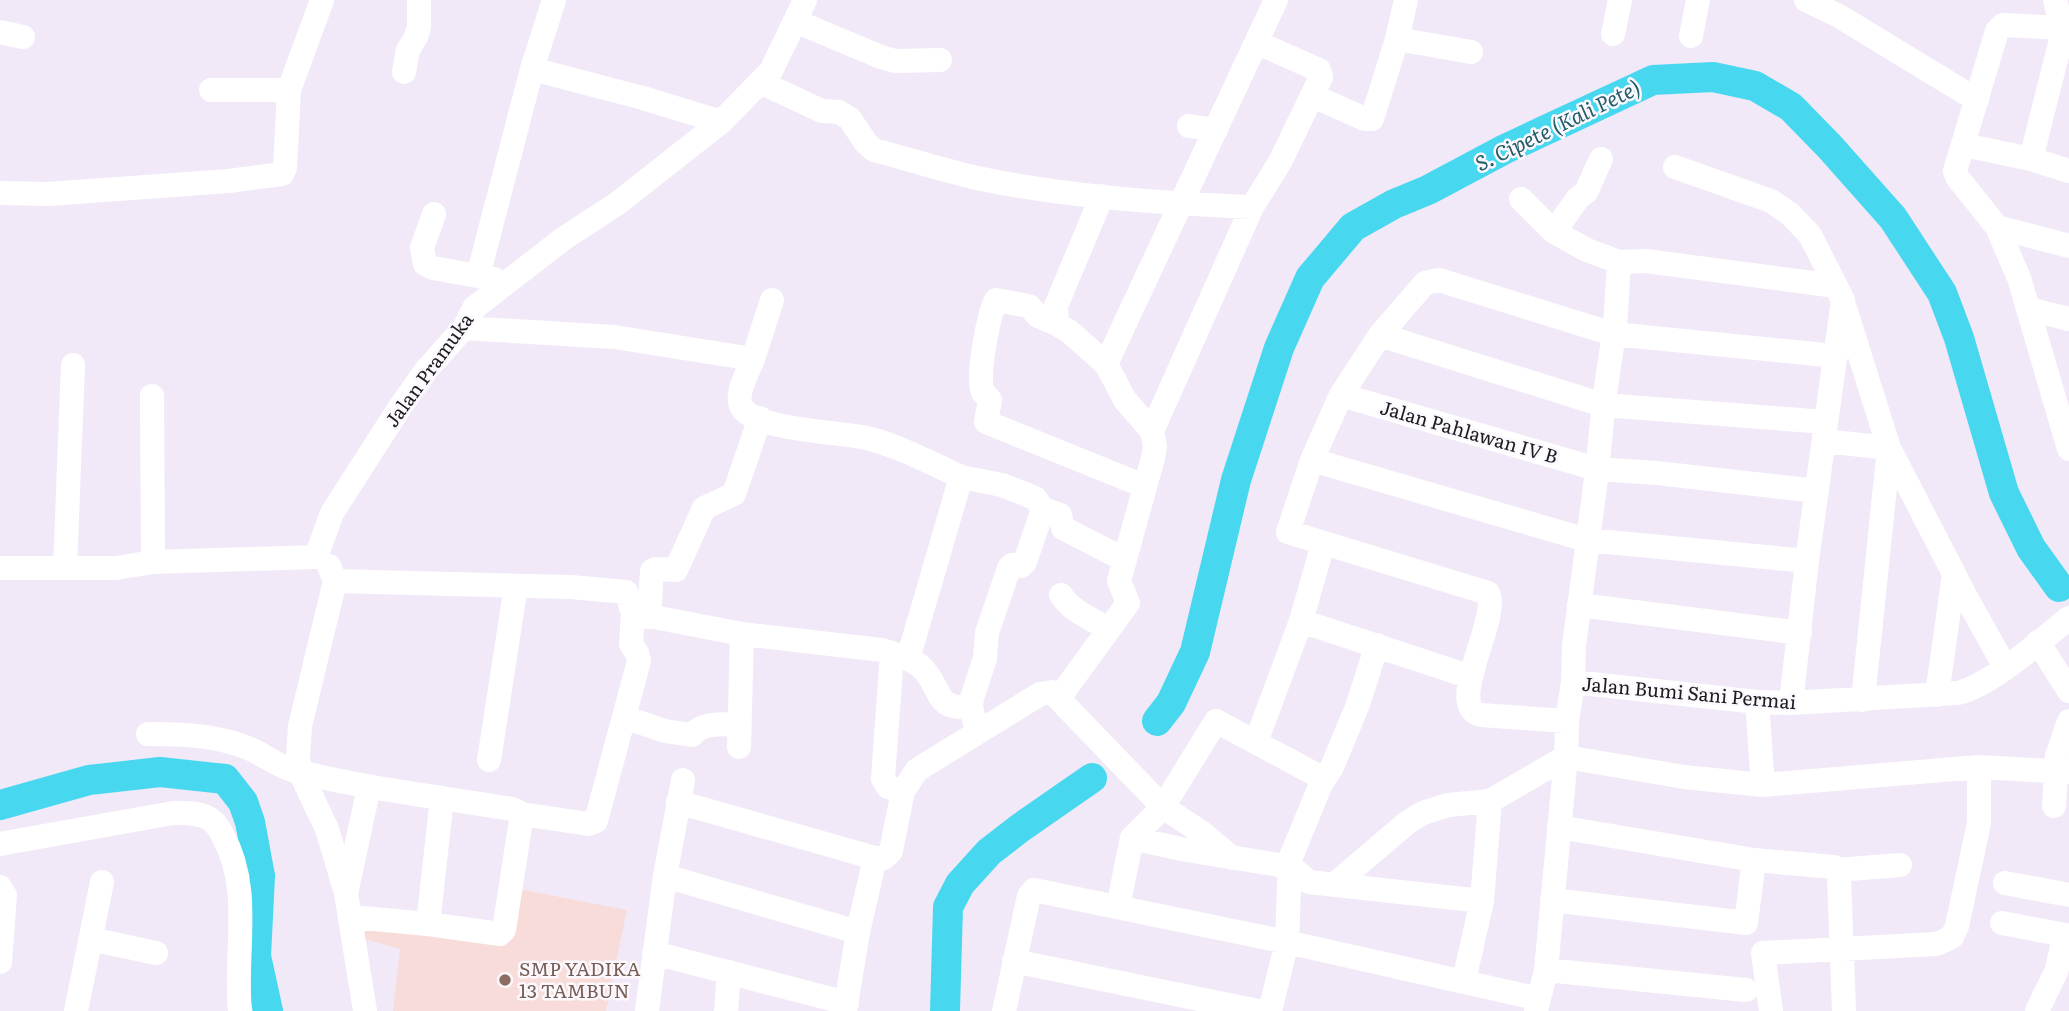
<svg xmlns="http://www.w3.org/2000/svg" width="2069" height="1011" font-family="Literata,serif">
	<rect width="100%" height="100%" fill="#f1e9f7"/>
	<path fill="#f7dcd9" d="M 523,890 L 627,910 L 606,1011 L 393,1011 L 400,949 L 364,939 L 361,925 L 506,944 Z"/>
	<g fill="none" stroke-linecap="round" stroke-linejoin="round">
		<path stroke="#47d8f0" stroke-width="30" d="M 1157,721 L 1171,703 L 1195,652 L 1236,480 L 1279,348 L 1310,278 L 1353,227 L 1394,204 L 1428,190 L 1505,149 L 1653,80 L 1713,77 L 1755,86 L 1791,107 L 1830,147 L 1893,218 L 1942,293 L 1959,338 L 2004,493 L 2031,548 L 2059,587
			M 0,805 L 89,780 L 160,772 L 225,779 L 243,802 L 250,822 L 260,876 L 256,956 L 268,1011
			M 945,1011 L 948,907 L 960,884 L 989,852 L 1020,828 L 1092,778"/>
		<path stroke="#fff" stroke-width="24" d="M 1806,0 L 1839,16 L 1977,100
			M 2055,0 L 2062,28
			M 795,21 L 881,57 L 895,61 L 940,60
			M 0,32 L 23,37
			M 1613,34 L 1620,0
			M 1691,36 L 1698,0
			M 1397,39 L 1471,52
			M 532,69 L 643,98 L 721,122
			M 404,72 L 408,50 L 416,37 L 419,27 L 419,0
			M 762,83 L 822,111 L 839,112 L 850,119 L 866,143 L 874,150 C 908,159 942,170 977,178 C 1067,197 1161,203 1252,207
			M 211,90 L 289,90
			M 1313,96 L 1365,119 L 1372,119 L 1397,39 L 1406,0
			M 1189,126 L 1216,130
			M 1964,145 L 2031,159 L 2069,171
			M 2031,159 L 2062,36 L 2062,28 L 2003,25 L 1997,31 L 1955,171 L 1957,177 L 1997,227 L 2019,278 L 2069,449
			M 1675,167 L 1771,201 L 1790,214 L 1810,235 L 1843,300 L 1807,561 L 1791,703
			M 0,193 L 48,194 L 229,181 L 282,174 L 285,168 L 289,90 L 322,0
			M 1521,199 L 1554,232 L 1587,250 L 1619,262 L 1646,261 L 1836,286
			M 434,214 L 422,248 L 425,264 L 433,268 L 494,279
			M 1997,227 L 2069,246
			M 1554,232 L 1578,198 L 1586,192 L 1601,159
			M 478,276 L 532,69 L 554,0
			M 1845,308 L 1889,448 L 1966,597 L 2005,667
			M 2029,309 L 2069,319
			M 1057,324 L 1056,306 L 1102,196
			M 464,328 L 614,337 L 753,359 C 748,372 733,397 743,409 C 759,430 840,432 867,438 C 899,446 931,463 961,477
			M 1380,335 L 1603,405 L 1826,422
			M 753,359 L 772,300
			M 1106,364 L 1276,0
			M 1341,395 L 1597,469 L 1657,473 L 1817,491
			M 152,396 L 153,562
			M 1152,431 L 1252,207 L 1280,162 L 1321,77 L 1319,70 L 1258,43
			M 1824,441 L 1889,448 L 1863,700
			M 1312,460 L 1587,540 L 1807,561
			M 329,566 L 335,581 L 300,726 L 298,757 L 300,772 L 327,829 L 346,893 L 365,1011
			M 0,568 L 116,568 L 153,562 L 316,557 L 332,513 L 400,407 L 427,369 L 464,328 L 474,308 L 563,239 L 618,203 L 721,122 L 771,71 L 805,0
			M 65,568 L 73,365
			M 335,581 L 571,587 L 626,592 L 633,613 L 631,644 L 637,653 L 639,661 L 596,821 L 588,824 L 522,814
			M 1061,595 C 1071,611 1093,620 1109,629
			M 1579,605 L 1800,633
			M 633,613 L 742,634 L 882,650 L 892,653 L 883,779 L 888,787 L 903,791
			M 649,617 L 652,571 L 655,569 L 676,570 L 704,508 L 734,494 L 760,418
			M 1301,621 L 1471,677
			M 2038,642 L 2069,691
			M 895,654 C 905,658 917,661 924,670 C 943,691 934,710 971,707
			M 908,659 L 961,477 L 1002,485 L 1035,498 L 1043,509 L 1060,515 L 1063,528 L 1125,560
			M 1573,682 L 1757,702 L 1791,703 L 1958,693 C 1993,684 2040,641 2069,618
			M 1937,695 L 1954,574
			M 1059,698 L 1128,603 L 1119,581 L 1153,458 L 1155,446 L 1152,431 L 1125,400 L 1106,364 L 1070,332 L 1057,324 L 1038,316 L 1029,306 L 996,300 C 989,312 976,379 983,392 C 985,395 988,397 990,400 L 986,422 L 1144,486
			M 1757,702 L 1763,785
			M 624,717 L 665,731 L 692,735 C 703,722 723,724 739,725
			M 1567,721 L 1481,715 C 1444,707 1501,617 1488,593 L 1288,532 L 1312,460 L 1341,395 L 1380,335 L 1425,283 L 1439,280 L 1613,334 L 1836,356
			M 977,732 L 971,707 L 972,698 L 985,658 L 987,633 L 1009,568 L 1012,565 L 1021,566 L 1025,562 L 1043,509
			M 148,734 C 182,734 216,735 248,748 C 265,755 278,767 296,771 C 367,789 440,797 512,809 L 522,814 L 504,930 L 500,934 L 428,924 L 351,917
			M 1256,742 L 1301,621 L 1323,544
			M 739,747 L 742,634
			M 489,760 L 516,586
			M 678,802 L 875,858 L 884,858 L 891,851 L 903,791 L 917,770 L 1040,694 L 1052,692 L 1163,807 L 1201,832 L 1232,858
			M 2054,806 L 2057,756 L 2069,721
			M 1559,827 L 1754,860 L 1834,867 L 1839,877 L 1844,1011
			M 1132,838 L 1181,849 L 1291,867 L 1309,882 L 1482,901
			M 0,844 L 173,813 C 185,813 200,812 210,819 C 216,823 220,830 223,836 C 253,890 234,953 240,1011
			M 1837,870 L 1900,865
			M 665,876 L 858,932
			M 2005,883 L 2069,895
			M 1334,885 L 1408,822 L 1423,813 L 1448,805 L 1490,801 L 1566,757 L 1684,777 L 1763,785 L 1979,767 L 2069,772
			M 0,887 L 5,895 L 0,962
			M 347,889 L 369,787
			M 1552,900 L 1746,923 L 1754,860
			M 1118,907 L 1132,838 L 1163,807 L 1216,721 L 1324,779
			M 2002,923 L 2065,935
			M 428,924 L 442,798
			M 91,939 L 156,953
			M 654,953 L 847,1003
			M 1014,961 L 1258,1011
			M 1546,970 L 1746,990
			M 1464,980 L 1482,901 L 1490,801
			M 76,1011 L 102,882
			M 647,1011 L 665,876 L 683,780
			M 726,1011 L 729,972
			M 845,1011 L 858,932 L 875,858
			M 1004,1011 L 1029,896 L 1034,890 L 1287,942 L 1539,999
			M 1270,1011 L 1287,942 L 1290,859 L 1321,784 L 1332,767 L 1357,707 L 1377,645
			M 1536,1011 L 1546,970 L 1566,757 L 1567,721 L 1573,682 L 1574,646 L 1596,479 L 1605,394 L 1615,326 L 1619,262
			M 1771,1011 L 1763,953 L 1937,944 L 1952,937 L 1957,926 L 1979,823 L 1979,767
			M 2037,1011 L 2056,972 L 2065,935 L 2069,936"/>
	</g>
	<circle fill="#8d6e63" stroke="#fcf9fe" stroke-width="2.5" cx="505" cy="980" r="7"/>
	<g text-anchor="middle" stroke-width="5" stroke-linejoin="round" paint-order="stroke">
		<g font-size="19" fill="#1e1b20" stroke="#fcf9fe">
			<text transform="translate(429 370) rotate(-54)" y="7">Jalan Pramuka</text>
			<text transform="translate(1469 432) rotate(16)" y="7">Jalan Pahlawan IV B</text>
			<text transform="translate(1689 693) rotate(5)" y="7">Jalan Bumi Sani Permai</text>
		</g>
		<g font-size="19" fill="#785e54" stroke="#fcf9fe" text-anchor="start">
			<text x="519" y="976">SMP YADIKA<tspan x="519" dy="22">13 TAMBUN</tspan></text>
		</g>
		<g font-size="21" font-style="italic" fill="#235d68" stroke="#fcf9fe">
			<text transform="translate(1558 126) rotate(-26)" y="7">S. Cipete (Kali Pete)</text>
		</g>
	</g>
</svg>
